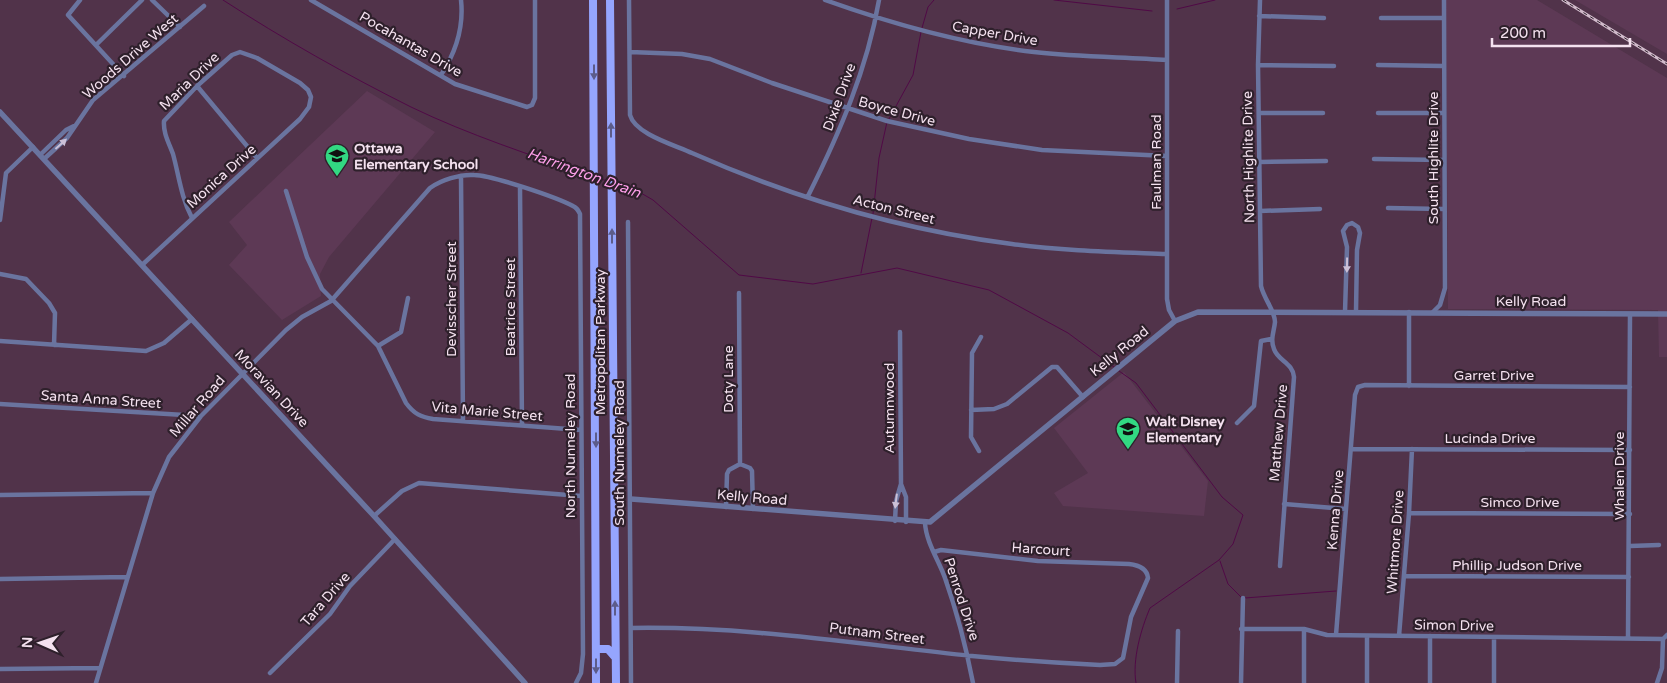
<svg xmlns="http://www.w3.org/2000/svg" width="1667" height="683" font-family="'Varela Round',sans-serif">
	<rect width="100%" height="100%" fill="#51334a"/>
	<path fill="#5d3955" d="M 1446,0 L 1537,0 L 1667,78 L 1667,357 L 1659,357 L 1658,310 L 1448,309 Z
		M 1575,0 L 1667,0 L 1667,54 Z
		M 367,91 L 435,132 L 329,257 L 320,274 L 321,296 L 282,320 L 229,265 L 247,245 L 229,222 Z
		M 1124,372 L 1208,481 L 1204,516 L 1063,506 L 1054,493 L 1088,473 L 1054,428 Z"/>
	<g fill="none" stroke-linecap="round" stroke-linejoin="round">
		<path stroke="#500946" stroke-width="1" d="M 223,0 C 283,39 347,75 411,107 C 469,135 531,155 591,176
			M 1054,0 L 1152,11
			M 1177,9 L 1215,0
			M 922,28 L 928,7 L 934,0
			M 889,119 L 913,75 L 921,32
			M 597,178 L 608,181
			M 614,183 L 634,189 L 653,200 L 739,275 L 813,284 L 897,268 L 989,290 L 1068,333 L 1114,367
			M 873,214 L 879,158 L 887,122
			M 861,273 L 872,218
			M 1119,371 L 1136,383 L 1222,497 L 1243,515 L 1233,544 L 1219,560 L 1150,608 C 1141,629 1132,660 1136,683
			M 1220,561 L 1228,584 L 1241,597
			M 1245,598 L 1336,591"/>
		<path stroke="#6a749f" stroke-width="4.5" d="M 80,0 L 68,15 L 124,76
			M 152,0 L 180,27
			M 311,0 L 455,84 L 527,107 L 532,105 L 535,98 L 535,0
			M 629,0 L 630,115 C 635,134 675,145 692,153 C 794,198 902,230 1012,244 C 1064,251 1116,252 1167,254
			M 825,0 C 892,24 963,44 1034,52 C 1078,57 1123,57 1167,60
			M 1167,0 L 1167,299 L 1169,310 L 1175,321
			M 1260,0 L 1258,65 L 1261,286 C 1264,299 1275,311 1275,322 C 1274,332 1270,339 1274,349 C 1278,361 1293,363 1294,377 L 1280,566
			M 1259,16 L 1324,18
			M 1381,18 L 1444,18
			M 97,44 L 142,0
			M 630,52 L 682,54 L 710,59 L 772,83 L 887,121 L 969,139 L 1042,150 L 1167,156
			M 1258,65 L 1334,66
			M 1378,65 L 1443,66
			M 441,75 C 456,52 464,28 461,0
			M 197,86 L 257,158
			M 1259,113 L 1323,113
			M 1378,113 L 1444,113
			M 40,155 L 66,130 L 74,126
			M 44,159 L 67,138 L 93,100 L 204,6
			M 1374,159 L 1444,160
			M 1260,162 L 1326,161
			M 461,177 L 463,421
			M 520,188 L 522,425
			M 286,191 L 307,257 L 322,289 L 378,346 L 406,403 C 414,414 421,417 433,419 L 581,430
			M 808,196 C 839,134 867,70 879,0
			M 1388,208 L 1443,209
			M 1260,211 L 1320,209
			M 0,220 L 6,173 L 33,147
			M 628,222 L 631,683
			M 142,265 L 300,119 L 309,107 L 311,97 L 308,90 L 300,83 L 257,58 L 240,52 L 232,55 L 197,86 L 164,121 C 163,133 169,143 173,154 C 179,176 181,197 192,218
			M 0,274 L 26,279 L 49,303 L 55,313 L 54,345
			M 739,293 L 740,464
			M 1345,312 L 1347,247 L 1343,231 L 1347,225 L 1352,223 L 1358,227 L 1360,233 L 1357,250 L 1356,312
			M 1409,312 L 1409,386
			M 1433,312 L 1440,305 L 1445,288 L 1444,0
			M 900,332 L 901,484
			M 0,341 L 146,351 L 164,343 L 192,319
			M 378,346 L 401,332 L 408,298
			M 0,404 L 201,416
			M 971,410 L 994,409 L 1007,404 L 1052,367 L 1057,367 L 1083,397
			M 1237,423 L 1254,406 L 1261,341 L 1271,339
			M 1351,449 L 1630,450
			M 979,451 L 971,437 L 972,353 L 981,337
			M 0,495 L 153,493
			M 1284,504 L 1346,509
			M 726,507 L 727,474 L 729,470 L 740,464 L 750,468 L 752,471 L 753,509
			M 1409,513 L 1630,514
			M 374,516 L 402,491 L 419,483 L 581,496
			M 895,521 L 896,501 L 901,484 L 906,497 L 906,522
			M 925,523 C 926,542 939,561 945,578 C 957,612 966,647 973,683
			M 1630,546 L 1659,545
			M 1404,576 L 1629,577
			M 0,579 L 127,577
			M 631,628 C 747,626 857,644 972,656 C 1014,660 1057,663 1100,665 L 1115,664 L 1123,658 L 1131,617 L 1148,578 C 1147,568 1138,565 1129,564 L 1038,561 L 941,550 L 934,552
			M 1241,629 L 1304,629 L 1327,635 L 1663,639 L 1667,635
			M 1304,629 L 1304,683
			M 1336,635 L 1355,395 L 1358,387 L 1365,385 L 1630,387
			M 1367,636 L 1367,683
			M 1399,636 L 1409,513 L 1412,449
			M 1430,636 L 1430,683
			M 1628,638 L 1630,314
			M 0,669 L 100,668
			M 270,673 L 330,614 L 350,586 L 395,539
			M 96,683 L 153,493 L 169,457 L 201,416 L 286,330 L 302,317 L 331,301 L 430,188 C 441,180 460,174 474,175 C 491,175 556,197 573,206 C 577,208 578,210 580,214 L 583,654 L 581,673 L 576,683
			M 1177,683 L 1178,631
			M 1241,683 L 1243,598
			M 1494,683 L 1494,637
			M 1657,683 L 1662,668 L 1663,639"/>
		<path stroke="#6a749f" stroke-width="5.5" d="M 0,112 L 374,516 L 525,683
			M 631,499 L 930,522 L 1175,321 L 1198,312 L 1667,314"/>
		<path stroke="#95a5fe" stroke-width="8" d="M 593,0 L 596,683
			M 610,0 L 616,683
			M 596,649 L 608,649 L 615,657"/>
		<defs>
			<path id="rail" d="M 1563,0 L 1667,64"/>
		</defs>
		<use href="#rail" stroke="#d1bbcb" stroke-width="3"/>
		<use href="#rail" stroke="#2e202b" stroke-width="1" stroke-dasharray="4" stroke-linecap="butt"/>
	</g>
	<defs><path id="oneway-solid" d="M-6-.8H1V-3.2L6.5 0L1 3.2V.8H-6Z" transform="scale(1.25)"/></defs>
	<g fill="#5c5c8a">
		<use href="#oneway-solid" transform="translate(594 72) rotate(90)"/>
		<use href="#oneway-solid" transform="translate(611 130) rotate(-90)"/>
		<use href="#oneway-solid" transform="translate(612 236) rotate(-90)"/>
		<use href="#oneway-solid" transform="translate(596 440) rotate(90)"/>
		<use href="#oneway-solid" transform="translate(615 608) rotate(-90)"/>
		<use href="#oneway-solid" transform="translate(596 666) rotate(90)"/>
	</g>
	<g fill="#cbc0d7">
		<use href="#oneway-solid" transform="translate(61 144) rotate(-42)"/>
		<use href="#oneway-solid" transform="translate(1347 265) rotate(91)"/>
		<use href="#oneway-solid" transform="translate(896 501) rotate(97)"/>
	</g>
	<defs>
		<symbol id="school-pin" viewBox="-11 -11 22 30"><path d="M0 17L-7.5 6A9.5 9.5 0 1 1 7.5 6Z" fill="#32d882" stroke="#2e202b"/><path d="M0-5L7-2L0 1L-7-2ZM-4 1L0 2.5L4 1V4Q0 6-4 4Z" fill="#111"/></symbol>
	</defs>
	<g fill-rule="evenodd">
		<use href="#school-pin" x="323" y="142" width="28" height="38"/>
		<use href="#school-pin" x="1114" y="415" width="28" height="38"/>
	</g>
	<g text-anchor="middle" stroke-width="4.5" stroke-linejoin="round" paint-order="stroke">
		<g font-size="14" fill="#f4e1ef" stroke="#2e202b">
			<text transform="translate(995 33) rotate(10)" y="5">Capper Drive</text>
			<text transform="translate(411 44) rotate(30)" y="5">Pocahantas Drive</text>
			<text transform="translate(130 56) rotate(-41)" y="5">Woods Drive West</text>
			<text transform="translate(189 81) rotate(-44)" y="5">Maria Drive</text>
			<text transform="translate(839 97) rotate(-70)" y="5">Dixie Drive</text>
			<text transform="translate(897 111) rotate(15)" y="5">Boyce Drive</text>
			<text transform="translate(1248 157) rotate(-91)" y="5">North Highlite Drive</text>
			<text transform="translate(1433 158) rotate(-90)" y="5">South Highlite Drive</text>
			<text transform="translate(1156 162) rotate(-90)" y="5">Faulman Road</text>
			<text transform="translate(221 176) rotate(-42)" y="5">Monica Drive</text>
			<text transform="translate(894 209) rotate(14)" y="5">Acton Street</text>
			<text transform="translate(451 299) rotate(-90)" y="5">Devisscher Street</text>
			<text x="1531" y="306">Kelly Road</text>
			<text transform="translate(510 307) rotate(-90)" y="5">Beatrice Street</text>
			<text transform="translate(600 342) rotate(-90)" y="5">Metropolitan Parkway</text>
			<text transform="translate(1119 351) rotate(-39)" y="5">Kelly Road</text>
			<text x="1494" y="380">Garret Drive</text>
			<text transform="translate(728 379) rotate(-90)" y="5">Doty Lane</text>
			<text transform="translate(272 388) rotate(47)" y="5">Moravian Drive</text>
			<text transform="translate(101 399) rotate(4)" y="5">Santa Anna Street</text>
			<text transform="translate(197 406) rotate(-49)" y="5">Millar Road</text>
			<text transform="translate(889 408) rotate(-90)" y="5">Autumnwood</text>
			<text transform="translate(487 411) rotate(5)" y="5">Vita Marie Street</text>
			<text transform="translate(1278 433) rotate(-85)" y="5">Matthew Drive</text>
			<text x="1490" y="443">Lucinda Drive</text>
			<text transform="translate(570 446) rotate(-90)" y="5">North Nunneley Road</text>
			<text transform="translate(619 453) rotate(-90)" y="5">South Nunneley Road</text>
			<text transform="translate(1619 476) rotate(-90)" y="5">Whalen Drive</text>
			<text transform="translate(752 497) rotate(5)" y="5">Kelly Road</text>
			<text x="1520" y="507">Simco Drive</text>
			<text transform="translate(1335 510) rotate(-85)" y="5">Kenna Drive</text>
			<text transform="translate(1395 542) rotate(-86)" y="5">Whitmore Drive</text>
			<text transform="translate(1041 549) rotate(4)" y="5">Harcourt</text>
			<text x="1517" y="570">Phillip Judson Drive</text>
			<text transform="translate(325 599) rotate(-49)" y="5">Tara Drive</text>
			<text transform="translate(962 599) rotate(72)" y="5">Penrod Drive</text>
			<text transform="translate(1454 625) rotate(1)" y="5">Simon Drive</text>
			<text transform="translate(877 633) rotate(7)" y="5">Putnam Street</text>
		</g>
		<g font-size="14" font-weight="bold" fill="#f4e1ef" stroke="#2e202b" text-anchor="start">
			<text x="354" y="153">Ottawa<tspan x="354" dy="16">Elementary School</tspan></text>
			<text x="1146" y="426">Walt Disney<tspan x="1146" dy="16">Elementary</tspan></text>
		</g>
		<g font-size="15" font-style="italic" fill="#fe9fea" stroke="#2e202b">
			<text transform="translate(584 173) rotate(20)" y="5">Harrington Drain</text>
		</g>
	</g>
	<g transform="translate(40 643) rotate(272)" stroke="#2e202b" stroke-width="4" paint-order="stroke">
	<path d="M0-4L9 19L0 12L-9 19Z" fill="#f4e1ef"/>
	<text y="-8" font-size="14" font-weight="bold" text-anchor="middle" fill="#f4e1ef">N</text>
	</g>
	<path d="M1492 38v8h138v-8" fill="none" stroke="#f4e1ef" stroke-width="2.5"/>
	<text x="1500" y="38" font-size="15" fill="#f4e1ef" stroke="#2e202b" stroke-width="4" paint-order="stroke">200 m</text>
</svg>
